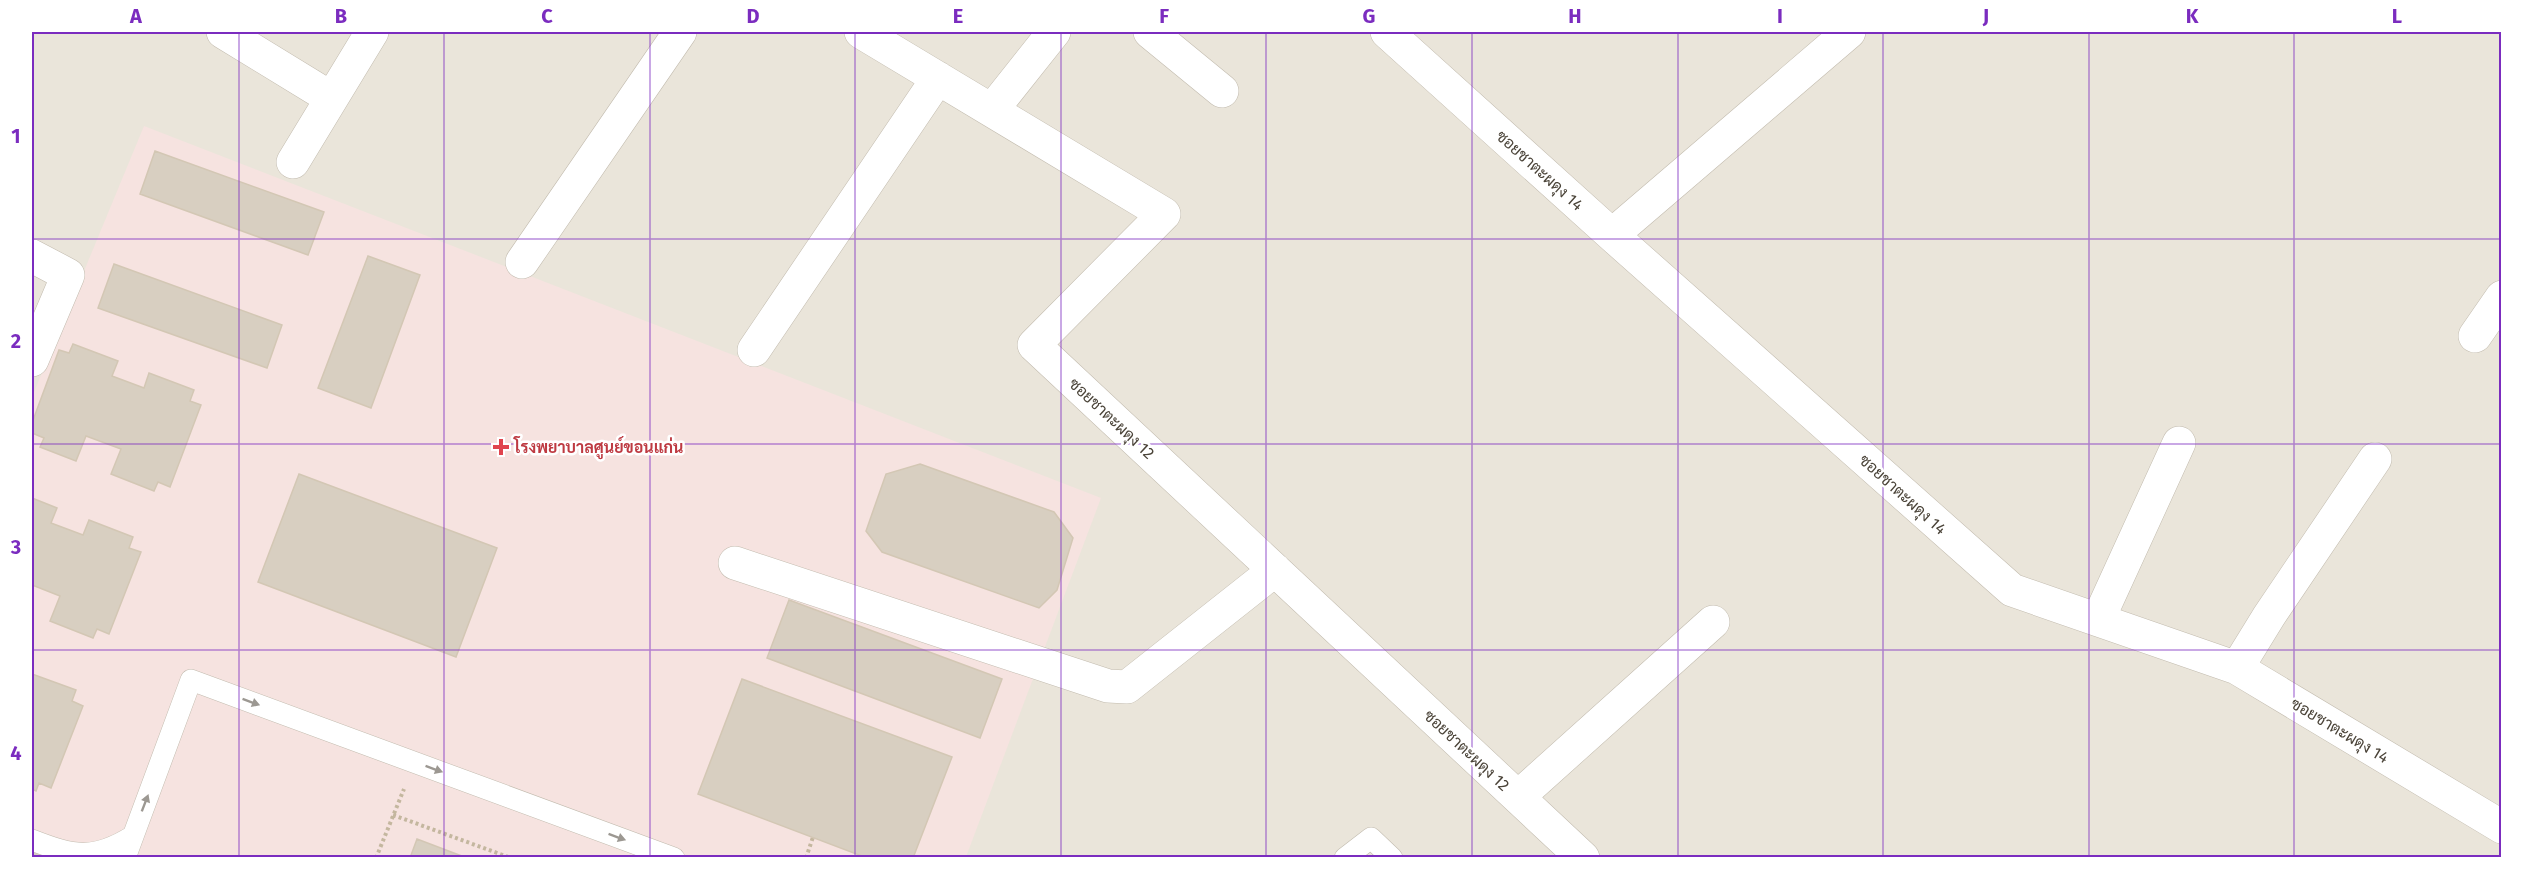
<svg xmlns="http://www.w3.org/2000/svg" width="2533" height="889" font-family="'Fira Sans',Sarabun,sans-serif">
	<rect width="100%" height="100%" fill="#f6f3ec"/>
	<path fill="#eae5da" d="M 32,32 L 2501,32 L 2501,857 L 32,857 Z"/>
	<path fill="#f6e3e0" d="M 144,126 L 1101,498 L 966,857 L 32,858 L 32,397 Z"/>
	<path fill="#d8cfc1" stroke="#d3c7b4" stroke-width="1.5" d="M 155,151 L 324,212 L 308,255 L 140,194 Z
		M 368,256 L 420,275 L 371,408 L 318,388 Z
		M 114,264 L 282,325 L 267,368 L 98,308 Z
		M 73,344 L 118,361 L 112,376 L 144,388 L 149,373 L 194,390 L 190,401 L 201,405 L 170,487 L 158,482 L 154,491 L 111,474 L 121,449 L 86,436 L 76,461 L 40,447 L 44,438 L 32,433 L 32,423 L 59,350 L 69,353 Z
		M 920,464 L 1054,512 L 1073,538 L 1057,590 L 1039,608 L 882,552 L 866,531 L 886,474 Z
		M 299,474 L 497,548 L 456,657 L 258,582 Z
		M 32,498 L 57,508 L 51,523 L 83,535 L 89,520 L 133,537 L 129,548 L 141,552 L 109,634 L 97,629 L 93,638 L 50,621 L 60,596 L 32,585 Z
		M 789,600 L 1002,679 L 980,738 L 767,658 Z
		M 32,674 L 76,690 L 72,701 L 83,706 L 51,788 L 39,783 L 36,791 L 32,789 Z
		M 742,679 L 952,757 L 913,858 L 867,858 L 698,794 Z
		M 417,839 L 467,858 L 410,858 Z
		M 32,848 L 57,858 L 32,858 Z"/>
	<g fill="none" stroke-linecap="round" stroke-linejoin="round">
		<defs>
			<path id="service" d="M 32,840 C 73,856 93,861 133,836
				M 125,858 L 191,680 L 674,858
				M 1345,858 L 1371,838 L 1392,858"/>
			<path id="minor" d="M 223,32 L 331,98
				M 861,32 L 1164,214 L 1034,345 L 1583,858
				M 1150,32 L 1222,91
				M 1387,32 L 1612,235 L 2012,590 L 2237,668 L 2502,827
				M 992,110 L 1054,32
				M 293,162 L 372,32
				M 1612,235 L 1849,32
				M 32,256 L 68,275 L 32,360
				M 522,262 L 680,32
				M 2475,336 L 2502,297
				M 754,350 L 938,78
				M 735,563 L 1108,686 L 1127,687 L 1275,570
				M 2098,620 L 2179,443
				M 2237,668 L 2269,616 L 2375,459
				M 1518,797 L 1713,622"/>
		</defs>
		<use href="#service" stroke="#c2bbae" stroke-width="22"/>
		<use href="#minor" stroke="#c2bbae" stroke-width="34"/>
		<path stroke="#c4b79f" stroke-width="4" stroke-dasharray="3 3" stroke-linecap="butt" d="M 393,815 L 511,858
			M 376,858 L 404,789
			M 806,858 L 813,837"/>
		<use href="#service" stroke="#fff" stroke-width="21"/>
		<use href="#minor" stroke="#fff" stroke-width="33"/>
	</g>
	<defs><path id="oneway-solid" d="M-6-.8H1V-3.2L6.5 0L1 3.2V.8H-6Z" transform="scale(1.5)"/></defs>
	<g fill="#9c9892">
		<use href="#oneway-solid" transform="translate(251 702) rotate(20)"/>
		<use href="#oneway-solid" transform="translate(434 769) rotate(20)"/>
		<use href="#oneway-solid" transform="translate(145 803) rotate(-69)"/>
		<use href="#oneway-solid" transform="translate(617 837) rotate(20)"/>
	</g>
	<path fill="none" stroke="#7b2cbf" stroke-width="1.5" stroke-opacity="0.55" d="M 239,32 L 239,858M 444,32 L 444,858M 650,32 L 650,858M 855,32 L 855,858M 1061,32 L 1061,858M 1266,32 L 1266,858M 1472,32 L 1472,858M 1678,32 L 1678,858M 1883,32 L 1883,858M 2089,32 L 2089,858M 2294,32 L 2294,858M 32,239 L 2502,239M 32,444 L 2502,444M 32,650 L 2502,650"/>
	<path fill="#e0444e" stroke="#fff" stroke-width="2" d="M498 438h6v6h6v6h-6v6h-6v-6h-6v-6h6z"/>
	<g text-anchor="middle" stroke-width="5" stroke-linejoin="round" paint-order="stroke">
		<g font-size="16" fill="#4b4439" stroke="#fff">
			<text transform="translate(1540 170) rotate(42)" y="6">ซอยชาตะผดุง 14</text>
			<text transform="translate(1112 418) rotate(43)" y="6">ซอยชาตะผดุง 12</text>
			<text transform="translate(1903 494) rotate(42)" y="6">ซอยชาตะผดุง 14</text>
			<text transform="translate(2340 730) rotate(31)" y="6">ซอยชาตะผดุง 14</text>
			<text transform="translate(1467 750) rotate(43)" y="6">ซอยชาตะผดุง 12</text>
		</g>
		<g font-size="16" font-weight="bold" fill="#be3a42" stroke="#fff" text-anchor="start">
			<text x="514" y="453">โรงพยาบาลศูนย์ขอนแก่น</text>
		</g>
	</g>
	<rect width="2533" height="889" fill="none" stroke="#ffffff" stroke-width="66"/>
	<rect x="33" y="33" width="2467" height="823" fill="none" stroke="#7b2cbf" stroke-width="2"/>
	<g font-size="20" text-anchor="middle" font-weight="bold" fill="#7b2cbf">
		<text x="136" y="23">A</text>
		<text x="341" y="23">B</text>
		<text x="547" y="23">C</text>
		<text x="753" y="23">D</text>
		<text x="958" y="23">E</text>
		<text x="1164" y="23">F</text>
		<text x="1369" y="23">G</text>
		<text x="1575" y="23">H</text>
		<text x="1780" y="23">I</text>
		<text x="1986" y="23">J</text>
		<text x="2192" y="23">K</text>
		<text x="2397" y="23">L</text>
		<text x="16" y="143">1</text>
		<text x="16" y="348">2</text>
		<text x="16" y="554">3</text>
		<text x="16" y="760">4</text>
	</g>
</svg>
